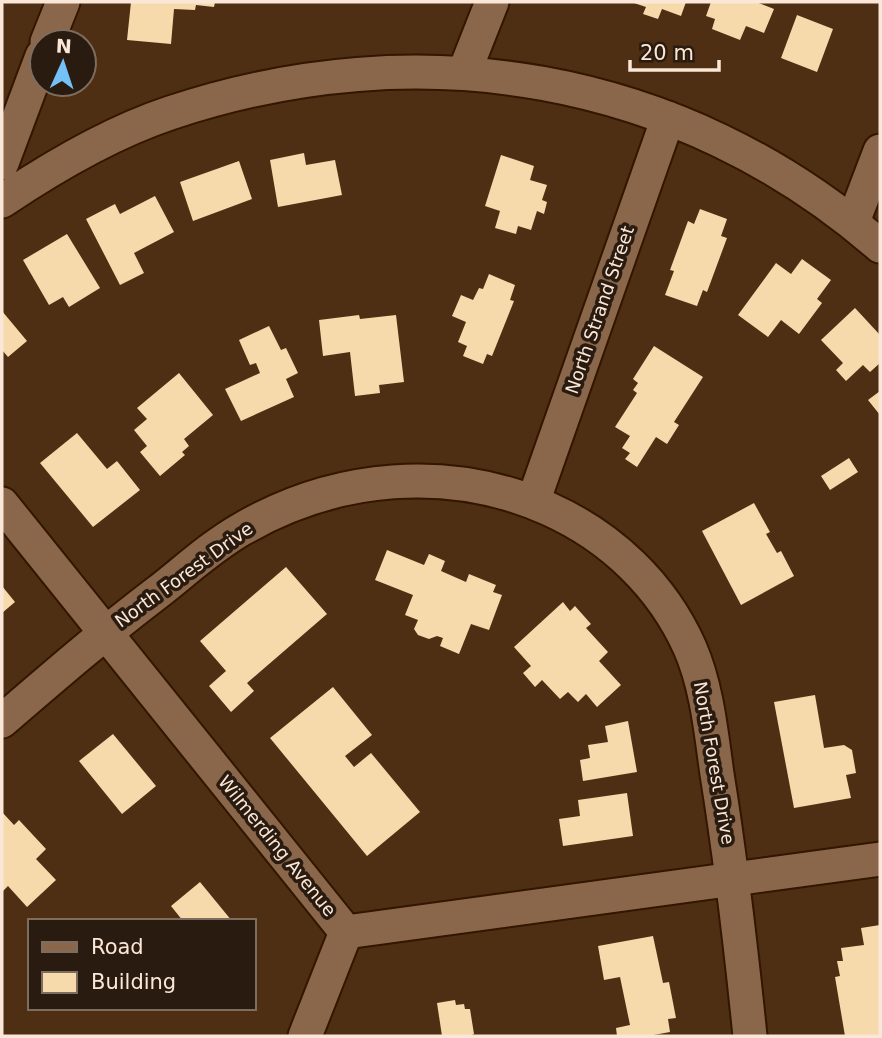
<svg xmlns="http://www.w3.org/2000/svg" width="882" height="1038" font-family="'DejaVu Sans',sans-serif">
	<rect width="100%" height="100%" fill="#4e2f13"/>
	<path fill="#f6daac" d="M 131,2 L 215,2 L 214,7 L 196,5 L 195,10 L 174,9 L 171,44 L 127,40 Z
		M 631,2 L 686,2 L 681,16 L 662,9 L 658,19 L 643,14 L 646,7 Z
		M 711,2 L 756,2 L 774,9 L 764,33 L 746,26 L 740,40 L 712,29 L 715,19 L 706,16 Z
		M 797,15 L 833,29 L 817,72 L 781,58 Z
		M 304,153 L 306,165 L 335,160 L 342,195 L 278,207 L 270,160 Z
		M 501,155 L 534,166 L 530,180 L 547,185 L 542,200 L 547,202 L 544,214 L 537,211 L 531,230 L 518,226 L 516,234 L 495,228 L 500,211 L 485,206 Z
		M 239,161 L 252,199 L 193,221 L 180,182 Z
		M 155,196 L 174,232 L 134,253 L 144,273 L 120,285 L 86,219 L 115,204 L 120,214 Z
		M 700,209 L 727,219 L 721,236 L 727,238 L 707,292 L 703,290 L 697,306 L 665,295 L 674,271 L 670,270 L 688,221 L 694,224 Z
		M 67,234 L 100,288 L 69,307 L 63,297 L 49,305 L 23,260 Z
		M 802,259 L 831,280 L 817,299 L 822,303 L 799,334 L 781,320 L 768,337 L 738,315 L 776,263 L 791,274 Z
		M 489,274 L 515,285 L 510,300 L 514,301 L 492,356 L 487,354 L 483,364 L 463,356 L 467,346 L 458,342 L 466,322 L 452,316 L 461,295 L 473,300 L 479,288 L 483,289 Z
		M 855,308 L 880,335 L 880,363 L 870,372 L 863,365 L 846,381 L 836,370 L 843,363 L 821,340 Z
		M 2,311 L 27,341 L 8,357 L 2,350 Z
		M 359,315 L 360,319 L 396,315 L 404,382 L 379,385 L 380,393 L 355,396 L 350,352 L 323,356 L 319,320 Z
		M 269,326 L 281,350 L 286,348 L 298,373 L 286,379 L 294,397 L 241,421 L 225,389 L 260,373 L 256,363 L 250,365 L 239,340 Z
		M 654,346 L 703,377 L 674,422 L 679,425 L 667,444 L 656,437 L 637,467 L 625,459 L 630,453 L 622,448 L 630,436 L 615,427 L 637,393 L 633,390 L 638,383 L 633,379 Z
		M 179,373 L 213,415 L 184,439 L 189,446 L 182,452 L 185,455 L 160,476 L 140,452 L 147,446 L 134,430 L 147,419 L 137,408 Z
		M 880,391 L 880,415 L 868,400 Z
		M 77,433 L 107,469 L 117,461 L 140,490 L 93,527 L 40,463 Z
		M 849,458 L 858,472 L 830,490 L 821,476 Z
		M 754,503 L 770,532 L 766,534 L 777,553 L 781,551 L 794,576 L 741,605 L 702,531 Z
		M 387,550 L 424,565 L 429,554 L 445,561 L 441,571 L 466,582 L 469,574 L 496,585 L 493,592 L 502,595 L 489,630 L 471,624 L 459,654 L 440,646 L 443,638 L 437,636 L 429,639 L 418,635 L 414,629 L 418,620 L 405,615 L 413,595 L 375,580 Z
		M 286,567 L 327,614 L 247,683 L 254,691 L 231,712 L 209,686 L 226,671 L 200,641 Z
		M 2,586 L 15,602 L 2,613 Z
		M 563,602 L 570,611 L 575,606 L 591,624 L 586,628 L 608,652 L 599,661 L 621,685 L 597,707 L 586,694 L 578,702 L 568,692 L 560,699 L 542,680 L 535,687 L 523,673 L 531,666 L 514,647 Z
		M 333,687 L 372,735 L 345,756 L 354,767 L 371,753 L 420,812 L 367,856 L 270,738 Z
		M 815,695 L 824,748 L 844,745 L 852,750 L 856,773 L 846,775 L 851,798 L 794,808 L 774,702 Z
		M 628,721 L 637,772 L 583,781 L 580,760 L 590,758 L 588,745 L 608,742 L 605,726 Z
		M 113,734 L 156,786 L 122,814 L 79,761 Z
		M 627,793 L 633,836 L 563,846 L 559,819 L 580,816 L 578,800 Z
		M 2,812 L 14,825 L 19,820 L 46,849 L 36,859 L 56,880 L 27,907 L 8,886 L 2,892 Z
		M 200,882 L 232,921 L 183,921 L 171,906 Z
		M 880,925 L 880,1036 L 845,1036 L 835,977 L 840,976 L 837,961 L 843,961 L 841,948 L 864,945 L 861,928 Z
		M 653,936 L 663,983 L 669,982 L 676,1018 L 668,1019 L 670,1032 L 648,1036 L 617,1036 L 616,1028 L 630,1025 L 620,977 L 604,980 L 598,946 Z
		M 455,1000 L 456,1005 L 464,1004 L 465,1009 L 470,1009 L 474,1034 L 469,1036 L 442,1036 L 437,1003 Z"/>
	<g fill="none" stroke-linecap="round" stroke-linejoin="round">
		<defs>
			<path id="minor" d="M 47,42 L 63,2
				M 464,73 L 492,2
				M 2,163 L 42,56
				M 2,201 C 54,166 110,133 170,113 C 418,30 681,73 880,246
				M 853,222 L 880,151
				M 533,502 L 668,118
				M 2,504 L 346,932 L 880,859
				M 2,721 C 53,677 104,633 158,592 C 185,571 212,546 242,529 C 335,475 449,464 549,509 C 611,537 662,585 690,648 C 707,687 711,732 717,774 C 731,861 741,948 750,1036
				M 305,1036 L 346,932"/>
		</defs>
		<use href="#minor" stroke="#321600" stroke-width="37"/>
		<use href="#minor" stroke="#8a674b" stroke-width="33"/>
	</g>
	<g text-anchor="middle" stroke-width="7" stroke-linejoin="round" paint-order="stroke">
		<g font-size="18" fill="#fbe7d7" stroke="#291b0f">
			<text transform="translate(600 310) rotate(-71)" y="6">North Strand Street</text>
			<text transform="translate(184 575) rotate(-36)" y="6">North Forest Drive</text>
			<text transform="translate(714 763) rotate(80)" y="6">North Forest Drive</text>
			<text transform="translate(277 846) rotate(51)" y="6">Wilmerding Avenue</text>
		</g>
	</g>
	<rect width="882" height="1038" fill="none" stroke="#fbe7d7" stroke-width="7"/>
	<rect x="28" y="919" width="228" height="91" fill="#291b0f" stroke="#7d6d5f" stroke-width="2"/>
	<rect x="42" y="942" width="35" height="10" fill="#8a674b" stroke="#7d6d5f" stroke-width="2"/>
	<text x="91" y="954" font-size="21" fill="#fbe7d7">Road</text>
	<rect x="42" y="972" width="35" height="21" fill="#f6daac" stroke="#7d6d5f" stroke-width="2"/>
	<text x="91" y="989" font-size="21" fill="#fbe7d7">Building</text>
	<g transform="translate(63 63) rotate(3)"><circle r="33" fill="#291b0f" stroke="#7d6d5f" stroke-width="2"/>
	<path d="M0-5L12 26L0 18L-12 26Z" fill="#73c1f6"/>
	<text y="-10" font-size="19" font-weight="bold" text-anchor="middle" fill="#fbe7d7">N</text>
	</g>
	<path d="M630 60v10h89v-10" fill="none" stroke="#fbe7d7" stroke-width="3.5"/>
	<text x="640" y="60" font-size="21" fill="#fbe7d7" stroke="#291b0f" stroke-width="5" paint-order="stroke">20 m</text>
</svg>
